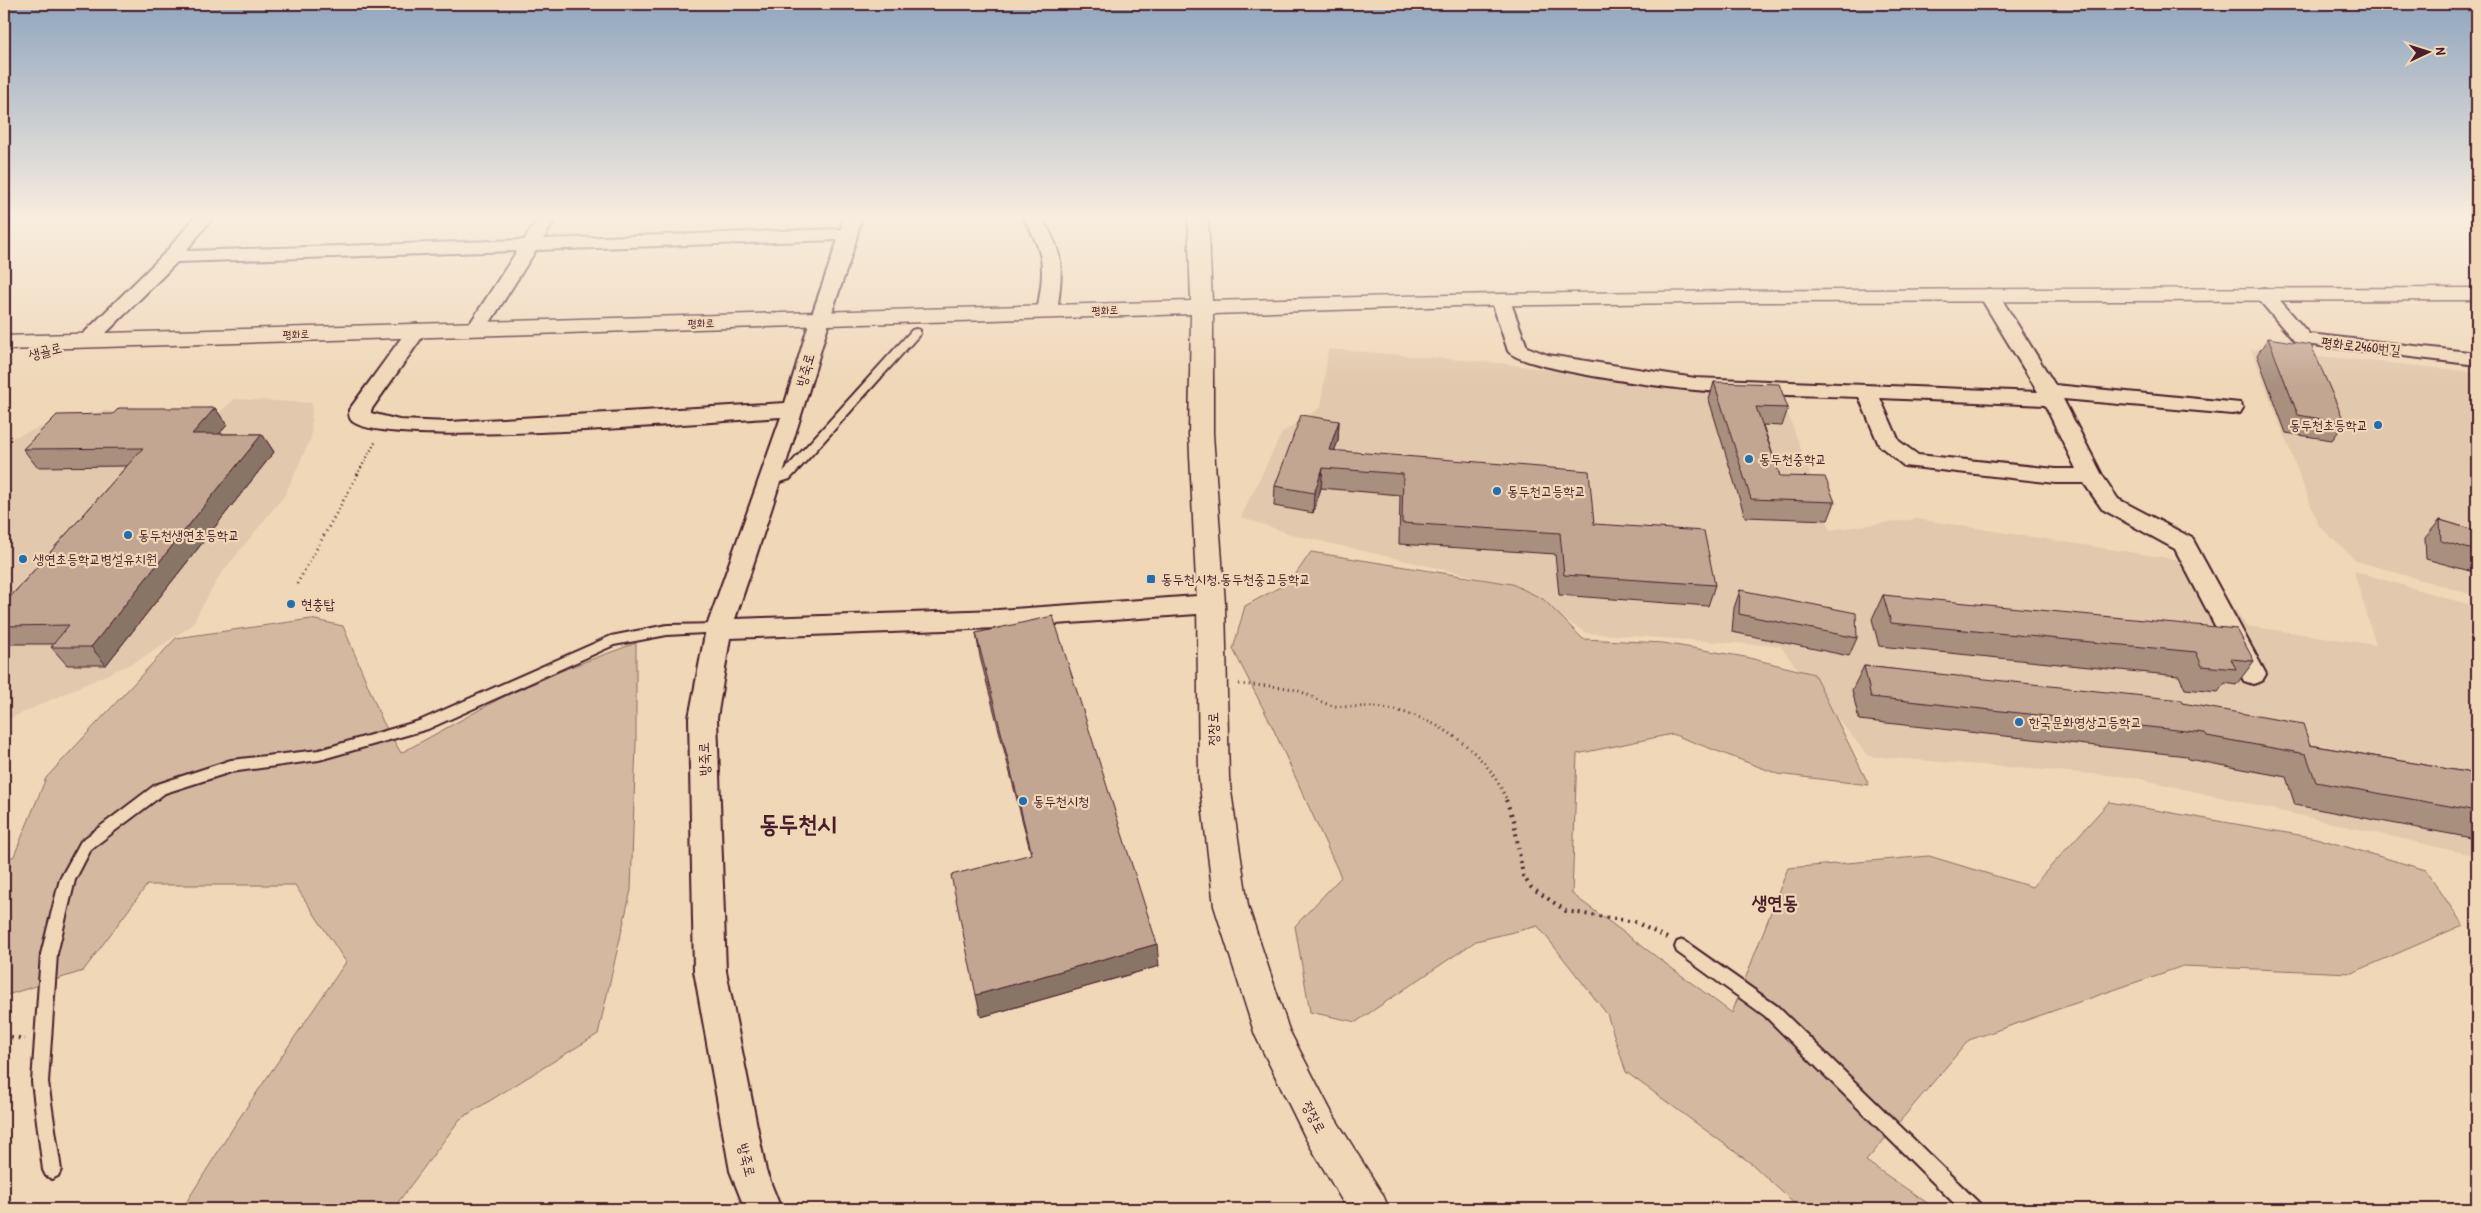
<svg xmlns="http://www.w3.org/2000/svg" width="2481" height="1213" font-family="'Patrick Hand','Poor Story',sans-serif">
	<rect width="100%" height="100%" fill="#efd7b7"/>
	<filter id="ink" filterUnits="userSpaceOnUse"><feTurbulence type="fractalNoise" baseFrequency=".02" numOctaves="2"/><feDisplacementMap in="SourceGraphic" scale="10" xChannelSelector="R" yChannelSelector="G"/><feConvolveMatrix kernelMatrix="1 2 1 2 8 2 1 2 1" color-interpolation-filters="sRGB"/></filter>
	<g filter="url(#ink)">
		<path fill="#e2c8ac" d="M 1328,349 L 1499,363 L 1709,392 L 1783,400 L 1830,530 L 1917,519 L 2199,563 L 2247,626 L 2376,645 L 2354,571 L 2477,607 L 2477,856 L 2132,777 L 1868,756 L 1780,646 L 1587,633 L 1503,583 L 1294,535 L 1241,517 L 1282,433 L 1321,407 Z
			M 2251,349 L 2311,357 L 2331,357 L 2477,372 L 2477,596 L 2357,561 L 2319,526 Z
			M 235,399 L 312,403 L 311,438 L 284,496 L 220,575 L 191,626 L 139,660 L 4,721 L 4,441 L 62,419 L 105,411 L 211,420 Z"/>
		<path fill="#d4b9a0" stroke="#8f6c66" d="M 1311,552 L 1512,584 L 1543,599 L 1583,639 L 1663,643 L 1745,657 L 1814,674 L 1869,785 L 1778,774 L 1672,734 L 1577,754 L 1572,894 L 1732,1013 L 1788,868 L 1929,856 L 2032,887 L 2109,802 L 2316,838 L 2426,870 L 2463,925 L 2352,973 L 2183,966 L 1969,1040 L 1866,1161 L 1936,1209 L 1800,1209 L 1752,1164 L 1626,1072 L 1607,1014 L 1538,926 L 1476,941 L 1356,1022 L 1310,1012 L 1295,926 L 1341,877 L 1272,726 L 1233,649 L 1245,606 L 1291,581 Z
			M 311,619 L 343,626 L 383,722 L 401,753 L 501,698 L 568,668 L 636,643 L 636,742 L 631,890 L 598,1034 L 460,1119 L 393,1209 L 182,1209 L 238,1120 L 346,962 L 295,885 L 147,885 L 83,971 L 4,996 L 4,861 L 14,856 L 46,778 L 176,638 Z"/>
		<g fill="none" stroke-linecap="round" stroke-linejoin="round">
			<defs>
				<path id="lane" d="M 916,329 L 920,330 L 920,334 L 790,479 L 768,486 L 764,485 L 762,482 L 764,479 L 782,473 L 912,330 Z
					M 719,624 L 723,626 L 725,629 L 723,632 L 667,635 L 614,645 L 428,729 L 319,760 L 231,772 L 165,793 L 91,849 L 75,880 L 57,954 L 48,1082 L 61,1170 L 58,1176 L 52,1179 L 46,1176 L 43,1170 L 32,1082 L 41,954 L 60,879 L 81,841 L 155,785 L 231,760 L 319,750 L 419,721 L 611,636 L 667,625 Z
					M 1683,940 L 1777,1006 L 1979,1203 L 1982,1209 L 1960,1209 L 1765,1016 L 1677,952 L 1675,947 L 1677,942 Z"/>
				<path id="street" d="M 195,217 L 213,217 L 186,251 L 524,240 L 539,217 L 557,217 L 543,239 L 841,229 L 843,217 L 861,217 C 855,253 839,287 829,322 C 800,422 768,521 735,619 L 998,610 L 1211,595 L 1220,598 L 1223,604 L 1220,610 L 1211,613 L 998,628 L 730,638 L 717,718 L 726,971 L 766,1171 L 781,1209 L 745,1209 L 730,1171 L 694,971 L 689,718 L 706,629 L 781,417 C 720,421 383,450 352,421 C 349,418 349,414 349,410 L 410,326 L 417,324 L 424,326 L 427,330 L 371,410 L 371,413 L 399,420 L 450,422 L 785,403 L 810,320 L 838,240 L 536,250 L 484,332 L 477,334 L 470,332 L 467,328 L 517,251 L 177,262 L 94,345 L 87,347 L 80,345 L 77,341 L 80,337 L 165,253 Z
					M 1023,217 L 1041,217 C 1066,255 1062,270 1057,313 L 1054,317 L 1040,317 L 1037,313 C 1044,270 1047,256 1023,217 Z
					M 2264,288 L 2271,290 L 2309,334 L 2477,353 L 2477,365 L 2296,343 L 2254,294 L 2257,290 Z
					M 1989,289 L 1996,291 L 1999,295 L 2055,385 L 2240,403 L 2243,408 L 2240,413 L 2232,414 L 2063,399 L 2102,475 L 2118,499 L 2192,538 L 2266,674 L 2262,681 L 2253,684 L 2244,681 L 2175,549 L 2102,509 L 2084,483 L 2056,483 L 1904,466 L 1879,445 L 1859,397 C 1804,395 1749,395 1695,390 C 1667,388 1520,369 1508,351 L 1491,299 L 1494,295 L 1508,295 L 1527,347 L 1548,355 L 1695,378 L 2038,392 L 1979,295 L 1982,291 ZM 1880,398 L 2045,405 L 2076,469 L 2056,469 L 1918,455 L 1899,441 Z"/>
				<path id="secondary" d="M 1188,217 L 1208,217 L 1212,301 C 1634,288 2055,289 2477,288 L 2477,300 L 1764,302 L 1459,306 L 1213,314 L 1213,434 L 1225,604 L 1229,778 L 1248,906 L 1289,1030 L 1332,1113 L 1383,1195 L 1389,1209 L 1347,1209 L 1306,1139 L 1255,1035 L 1214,906 L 1199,778 L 1197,604 L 1189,434 L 1191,314 L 4,350 L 4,336 L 1191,301 Z"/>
			</defs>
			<use href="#lane" stroke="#4a1f2b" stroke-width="4"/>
			<use href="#street" stroke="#4a1f2b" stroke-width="4"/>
			<use href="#secondary" stroke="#4a1f2b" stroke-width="3"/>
			<path stroke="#4a1f2b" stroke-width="2.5" stroke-dasharray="1 3" stroke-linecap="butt" d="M 357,475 L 376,441"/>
			<path stroke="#4a1f2b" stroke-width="3" stroke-dasharray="1 4" stroke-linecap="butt" d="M 297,584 L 358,474
				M 1239,684 C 1257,686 1278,685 1296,690 C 1309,694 1321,704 1335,706 C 1353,708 1371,705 1389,709 C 1438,717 1489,754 1507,801"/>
			<path stroke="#4a1f2b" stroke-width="4" stroke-dasharray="2 5" stroke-linecap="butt" d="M 1506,800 L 1514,821 L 1523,876 L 1531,887 L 1566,911 L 1635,922 L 1667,938
				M 4,1036 L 25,1039"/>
			<use href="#lane" fill="#efd7b7" fill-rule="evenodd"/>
			<use href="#street" fill="#efd7b7" fill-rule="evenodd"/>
			<use href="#secondary" fill="#efd7b7" fill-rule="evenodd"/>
		</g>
		<path fill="#a88f7e" stroke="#4a1f2b" d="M 2268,338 L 2345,423 L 2332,440 L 2286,433 L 2257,355 Z
			M 1714,382 L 1788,408 L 1782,426 L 1763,425 L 1780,476 L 1835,502 L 1828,520 L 1745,517 L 1709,400 Z
			M 215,408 L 227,425 L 219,434 L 262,434 L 274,452 L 106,665 L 67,665 L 51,647 L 54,644 L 4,644 L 4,604 L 127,466 L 37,467 L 23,449 L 113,414 Z
			M 1339,421 L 1338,441 L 1334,451 L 1594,524 L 1715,585 L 1708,606 L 1559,595 L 1555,554 L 1399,544 L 1400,495 L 1321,488 L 1313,513 L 1274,506 L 1275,486 Z
			M 2440,520 L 2477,531 L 2477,573 L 2426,559 L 2425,538 Z
			M 1740,590 L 1857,638 L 1849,656 L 1732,632 L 1734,608 Z
			M 1883,595 L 2254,661 L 2236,685 L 2225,683 L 2218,692 L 2185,689 L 2179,676 L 1879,646 L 1872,619 Z
			M 976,633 L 1159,966 L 981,1017 L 1031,854 L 980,657 Z
			M 1864,666 L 2182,703 L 2310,745 L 2477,774 L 2477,839 L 2295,805 L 2286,777 L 2188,759 L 2187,756 L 1859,720 L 1852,690 Z"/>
		<path fill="#887466" stroke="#4a1f2b" d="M 215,408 L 227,425 L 204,452 L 192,434 Z
			M 1339,421 L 1338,441 L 1328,468 L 1329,450 Z
			M 262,434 L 274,452 L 106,665 L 91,647 Z
			M 1323,468 L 1321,488 L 1313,513 L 1314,493 Z
			M 1157,944 L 1159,966 L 981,1017 L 976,995 Z"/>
		<path fill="#c3a692" stroke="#4a1f2b" d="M 2268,338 L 2311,345 L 2345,423 L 2298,415 Z
			M 1714,382 L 1779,384 L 1788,408 L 1756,407 L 1780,476 L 1825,477 L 1835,502 L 1751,499 Z
			M 119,408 L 215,408 L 192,434 L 262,434 L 91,647 L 51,647 L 69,625 L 4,626 L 4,604 L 143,448 L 23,449 L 57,415 L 113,414 Z
			M 1301,415 L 1339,421 L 1329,450 L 1589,471 L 1594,524 L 1704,531 L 1715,585 L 1564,575 L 1560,533 L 1402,523 L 1403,474 L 1323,468 L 1314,493 L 1275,486 Z
			M 2440,520 L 2477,531 L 2477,551 L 2441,541 Z
			M 1740,590 L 1856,613 L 1857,638 L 1739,614 Z
			M 1883,595 L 2237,629 L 2254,661 L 2231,659 L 2236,669 L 2202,666 L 2196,652 L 1891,623 Z
			M 1053,616 L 1157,944 L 976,995 L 951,875 L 1032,854 L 976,633 Z
			M 1864,666 L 2181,700 L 2182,703 L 2303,724 L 2310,745 L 2477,774 L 2477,811 L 2316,782 L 2306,754 L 2207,736 L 2205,733 L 1871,697 Z"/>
	</g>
	<linearGradient id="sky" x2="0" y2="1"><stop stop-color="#91a6bf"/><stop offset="0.56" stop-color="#f8eddf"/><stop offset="1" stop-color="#f8eddf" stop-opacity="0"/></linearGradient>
	<rect width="2481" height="387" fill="url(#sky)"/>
	<g fill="#1f6fb2" stroke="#efd7b7" stroke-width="2">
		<circle cx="2378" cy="425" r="5"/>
		<circle cx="1749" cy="459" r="5"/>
		<circle cx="1497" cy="491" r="5"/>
		<circle cx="128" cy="535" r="5"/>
		<circle cx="23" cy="559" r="5"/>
		<rect x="1146" y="574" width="10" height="10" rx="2.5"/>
		<circle cx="291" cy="604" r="5"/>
		<circle cx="2019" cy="722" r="5"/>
		<circle cx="1023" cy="801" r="5"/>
	</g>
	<g text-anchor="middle" stroke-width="4.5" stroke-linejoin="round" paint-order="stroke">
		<g font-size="11" fill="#4a1f2b" stroke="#efd7b7">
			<text transform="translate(1105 310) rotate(-2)" y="4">평화로</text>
			<text transform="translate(701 323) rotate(-1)" y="4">평화로</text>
			<text transform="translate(296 334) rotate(-2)" y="4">평화로</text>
		</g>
		<g font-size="14" fill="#4a1f2b" stroke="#efd7b7">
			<text transform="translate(2361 346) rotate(6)" y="5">평화로2460번길</text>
			<text transform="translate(45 351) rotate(-14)" y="5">생골로</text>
			<text transform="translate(805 370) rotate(-74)" y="5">방죽로</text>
			<text transform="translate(1213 729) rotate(-91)" y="5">정장로</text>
			<text transform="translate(704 759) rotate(-92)" y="5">방죽로</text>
			<text transform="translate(1314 1117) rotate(62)" y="5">정장로</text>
			<text transform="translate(747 1160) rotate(76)" y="5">방죽로</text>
		</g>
		<g font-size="14" fill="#4a1f2b" stroke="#efd7b7" text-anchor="start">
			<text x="2368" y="430" text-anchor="end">동두천초등학교</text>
			<text x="1759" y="464">동두천중학교</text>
			<text x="1507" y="496">동두천고등학교</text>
			<text x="138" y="540">동두천생연초등학교</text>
			<text x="33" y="564">생연초등학교병설유치원</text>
			<text x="1161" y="584">동두천시청.동두천중고등학교</text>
			<text x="301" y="609">현충탑</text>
			<text x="2029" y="727">한국문화영상고등학교</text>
			<text x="1033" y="806">동두천시청</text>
		</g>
		<g font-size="19" font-weight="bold" fill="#4a1f2b" stroke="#efd7b7">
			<text x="1775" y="909">생연동</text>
		</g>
		<g font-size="24" font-weight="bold" fill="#4a1f2b" stroke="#efd7b7">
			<text x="798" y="832">동두천시</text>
		</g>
	</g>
	<rect width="2481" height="1213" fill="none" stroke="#efd7b7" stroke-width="20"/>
	<rect x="10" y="10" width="2461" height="1193" fill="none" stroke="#4a1f2b" stroke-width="2" filter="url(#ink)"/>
	<g transform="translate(2428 52) rotate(86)" stroke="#efd7b7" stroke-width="4" paint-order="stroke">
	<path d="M0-4L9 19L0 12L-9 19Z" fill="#4a1f2b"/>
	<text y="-8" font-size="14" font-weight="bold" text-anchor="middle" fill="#4a1f2b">N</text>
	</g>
</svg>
